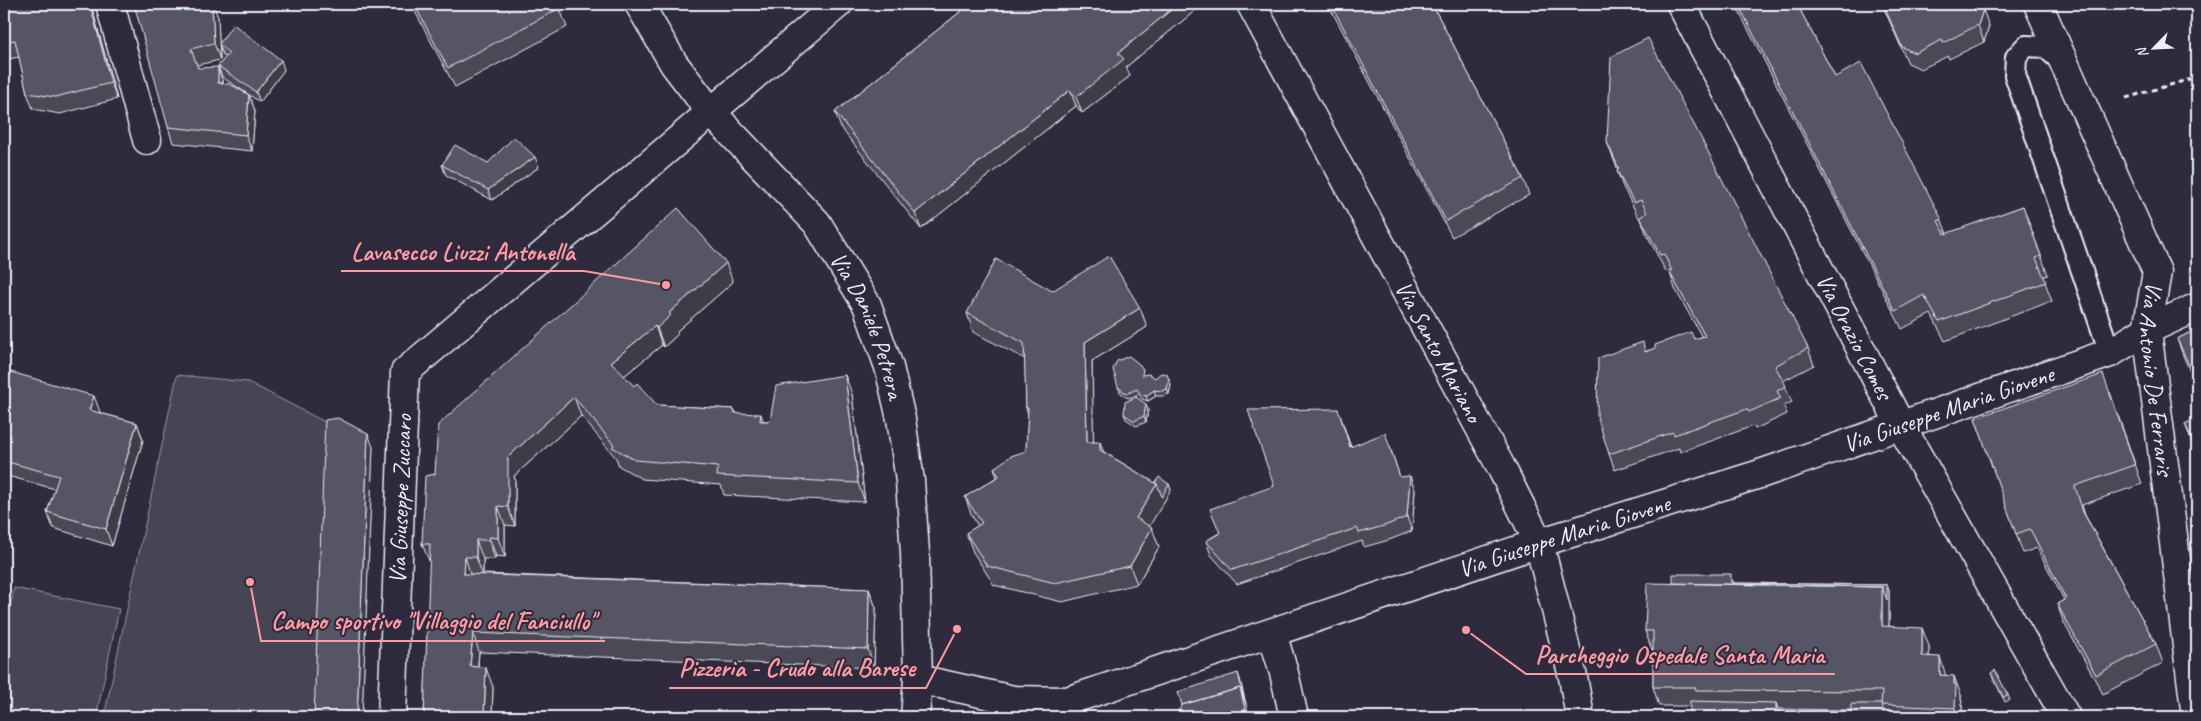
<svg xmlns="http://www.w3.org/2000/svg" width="2201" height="721" font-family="Caveat,sans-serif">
	<rect width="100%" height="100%" fill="#2f2a3d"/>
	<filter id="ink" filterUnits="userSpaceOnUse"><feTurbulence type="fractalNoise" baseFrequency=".02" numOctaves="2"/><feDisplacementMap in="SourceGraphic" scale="10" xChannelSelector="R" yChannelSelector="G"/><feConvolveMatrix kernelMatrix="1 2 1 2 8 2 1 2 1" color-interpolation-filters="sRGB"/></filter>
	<g filter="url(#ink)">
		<path fill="#464455" stroke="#979aa6" d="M 177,375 L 248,382 L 373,447 L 362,717 L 104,717 Z
			M 14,588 L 119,609 L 96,717 L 4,717 L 4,637 Z"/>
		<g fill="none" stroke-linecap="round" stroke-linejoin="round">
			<defs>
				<path id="service" d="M 2062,62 L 2045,47 L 2026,46 L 2016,57 L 2015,75 L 2110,353"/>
				<g id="minor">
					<path d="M 110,4 L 147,140"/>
					<path id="s1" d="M 639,4 L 674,64 L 710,111 L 817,223 L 867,305 L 889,367 L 901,419 L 910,481 L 915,553 L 918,679 L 915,717"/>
					<path id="s2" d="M 1251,4 L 1501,467 L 1539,543 L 1573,677 L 1580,717"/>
					<path id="s3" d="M 1681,4 L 1901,426 L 2066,717"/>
					<path id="s4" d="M 2038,4 L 2157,272 L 2147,330 L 2196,717"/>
					<path d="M 1272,633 L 1284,673 L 1294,717"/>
					<path id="s5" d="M 918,679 L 1013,700 L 1067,701 L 1539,543 L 1760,474 L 2110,353 L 2147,330 L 2197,307"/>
					<path id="s6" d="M 392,717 L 405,372 L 838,4"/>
				</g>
			</defs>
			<use href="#service" stroke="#e8f1f8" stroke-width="24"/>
			<use href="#minor" stroke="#e8f1f8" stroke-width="31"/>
			<path stroke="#e8f1f8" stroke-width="3" stroke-dasharray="5 4" stroke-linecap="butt" d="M 2126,98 L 2197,77"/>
			<use href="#service" stroke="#2f2a3d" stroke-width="20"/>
			<use href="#minor" stroke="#2f2a3d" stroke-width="28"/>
		</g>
		<path fill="#4b4957" stroke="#e8f1f8" d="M 4,4 L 91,4 L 117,99 L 60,114 L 33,109 L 27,93 L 19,57 L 4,60 Z
			M 411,4 L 558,4 L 567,27 L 455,87 Z
			M 970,4 L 1194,4 L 1196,10 L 1126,67 L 1130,76 L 1082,113 L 1076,106 L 921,229 L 841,128 L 835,112 Z
			M 1328,4 L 1432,4 L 1523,178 L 1529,195 L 1452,237 Z
			M 1735,4 L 1797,4 L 1835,77 L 1941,218 L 1947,234 L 2023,206 L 2048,275 L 2043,277 L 2052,301 L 1945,341 L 1931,314 L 1902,329 Z
			M 1882,4 L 1980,4 L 1989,26 L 1984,42 L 1949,59 L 1948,56 L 1921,69 L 1908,63 Z
			M 195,6 L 218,17 L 219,44 L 284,70 L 260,102 L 222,77 L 218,66 L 226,57 L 223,55 L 220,46 L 220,60 L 197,65 L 198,68 L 223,83 L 249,95 L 255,111 L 252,151 L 173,143 L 168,127 Z
			M 2197,109 L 2197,139 L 2191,122 L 2195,121 L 2192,112 Z
			M 1607,142 L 1808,348 L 1814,365 L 1783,381 L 1792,402 L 1784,406 L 1787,414 L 1755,429 L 1753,426 L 1680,452 L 1679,448 L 1615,470 L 1609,454 L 1646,351 L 1702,337 L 1675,289 L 1670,273 L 1671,272 L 1670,270 L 1666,272 L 1646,233 L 1641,219 L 1640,220 L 1623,187 L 1617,171 L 1618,170 L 1613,158 Z
			M 488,163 L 539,167 L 492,200 L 446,175 L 442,165 Z
			M 678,208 L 733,282 L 677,331 L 678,334 L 664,347 L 662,345 L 624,376 L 634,386 L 657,405 L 734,409 L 736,413 L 763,421 L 770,421 L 852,394 L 865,502 L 724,495 L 721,485 L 642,479 L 619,466 L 616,458 L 581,416 L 514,476 L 515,479 L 515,526 L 505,525 L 505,557 L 496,556 L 495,559 L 483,559 L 483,574 L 869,589 L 876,608 L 874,668 L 479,652 L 478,667 L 493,687 L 492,717 L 424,717 L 430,563 L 422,544 L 435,474 Z
			M 1052,291 L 1140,308 L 1147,327 L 1092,361 L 1093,442 L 1104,452 L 1155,483 L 1169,484 L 1171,490 L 1149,526 L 1159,547 L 1137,584 L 1062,602 L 994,585 L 973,552 L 966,533 L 978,526 L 972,516 L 965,497 L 997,477 L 994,468 L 1026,451 L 1028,414 L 1026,408 L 1025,359 L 973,332 L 967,313 Z
			M 2197,329 L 2197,387 L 2184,358 L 2177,339 Z
			M 4,370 L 100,412 L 100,413 L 137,423 L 143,440 L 112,546 L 53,528 L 47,512 L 55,489 L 4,475 Z
			M 1145,375 L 1171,385 L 1169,394 L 1163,396 L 1156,396 L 1148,401 L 1142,399 L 1139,394 L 1130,398 L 1126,397 L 1120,392 L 1118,387 Z
			M 2110,392 L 2142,484 L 2082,505 L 2085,515 L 2156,644 L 2163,663 L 2103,694 L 2064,623 L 2057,604 L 2064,600 L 2037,548 L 2023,553 L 1975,418 Z
			M 1146,404 L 1148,410 L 1146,422 L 1136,426 L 1126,419 L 1124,414 Z
			M 1338,409 L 1351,447 L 1390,447 L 1400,477 L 1415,490 L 1412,531 L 1389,540 L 1364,547 L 1362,541 L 1237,584 L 1211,555 L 1206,541 L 1219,533 L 1274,486 Z
			M 2197,418 L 2197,455 L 2192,443 L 2185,424 Z
			M 1733,580 L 1733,583 L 1887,585 L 1889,591 L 1889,626 L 1929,646 L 1929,656 L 1946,676 L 1961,695 L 1961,699 L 1962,703 L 1962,713 L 1987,713 L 1989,717 L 1851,717 L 1851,710 L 1779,709 L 1690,706 L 1659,706 L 1653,687 L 1653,650 L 1652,650 L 1645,631 L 1673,583 Z
			M 1991,673 L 2008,695 L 2010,700 L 2005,702 Z"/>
		<path fill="#3d3c47" stroke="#e8f1f8" d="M 90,4 L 91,4 L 117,99 L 111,83 Z
			M 212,4 L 213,4 L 218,17 L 220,60 L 214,43 Z
			M 1178,4 L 1194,4 L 1196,10 L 1126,67 L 1130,76 L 1082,113 L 1076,97 L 1118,53 Z
			M 1983,10 L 1989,26 L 1984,42 L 1978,25 Z
			M 281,60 L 284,70 L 260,102 L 256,92 Z
			M 218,67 L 223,83 L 218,83 Z
			M 1070,90 L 1076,106 L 921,229 L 915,213 Z
			M 249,95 L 255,111 L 252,151 L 246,135 Z
			M 535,157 L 539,167 L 492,200 L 488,190 Z
			M 726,263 L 733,282 L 677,331 L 678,334 L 664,347 L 657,328 L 669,313 Z
			M 1140,308 L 1147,327 L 1092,361 L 1094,460 L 1087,442 L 1085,342 Z
			M 655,326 L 662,345 L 618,381 L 611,362 Z
			M 845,375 L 852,394 L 865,502 L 858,483 Z
			M 1169,380 L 1171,385 L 1169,394 L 1167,389 Z
			M 1154,390 L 1156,396 L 1148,401 L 1146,396 Z
			M 94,396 L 100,412 L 95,426 L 89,410 Z
			M 574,397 L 581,416 L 514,476 L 515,479 L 515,526 L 508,507 L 507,458 Z
			M 1146,404 L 1148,410 L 1146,422 L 1144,416 Z
			M 761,414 L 767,433 L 760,421 Z
			M 137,423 L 143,440 L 112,546 L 106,529 Z
			M 368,434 L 373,447 L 362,717 L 357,717 Z
			M 1100,442 L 1107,461 L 1100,450 Z
			M 1410,476 L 1415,490 L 1412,531 L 1407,517 Z
			M 1157,484 L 1169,484 L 1171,490 L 1143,537 L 1136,518 Z
			M 498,506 L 505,525 L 505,557 L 498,538 Z
			M 1152,528 L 1159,547 L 1137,584 L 1130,566 Z
			M 489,537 L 496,556 L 495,559 L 489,540 Z
			M 476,540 L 483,559 L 483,576 L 476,557 Z
			M 465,557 L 471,576 L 464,574 Z
			M 1887,585 L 1889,591 L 1889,645 L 1882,626 L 1882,587 Z
			M 869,589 L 876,608 L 874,668 L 868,649 Z
			M 1922,628 L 1929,646 L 1929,675 L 1922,656 Z
			M 473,633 L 479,652 L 476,685 L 470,666 Z
			M 1940,657 L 1946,676 L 1940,675 Z
			M 486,668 L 493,687 L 492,717 L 484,717 Z
			M 1238,673 L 1240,679 L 1246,704 L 1244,698 Z
			M 1954,676 L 1961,695 L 1961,699 L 1962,703 L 1962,717 L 1958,717 L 1955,708 Z
			M 1240,688 L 1246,704 L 1249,717 L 1247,717 Z
			M 1776,703 L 1781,717 L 1776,717 Z"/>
		<path fill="#575565" stroke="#e8f1f8" d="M 4,4 L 90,4 L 111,83 L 55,97 L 27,93 L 15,40 L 4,42 Z
			M 134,4 L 193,4 L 194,6 L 201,4 L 212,4 L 214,43 L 191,49 L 198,68 L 218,67 L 218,83 L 230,84 L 249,95 L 246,135 L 168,127 Z
			M 414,4 L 558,4 L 560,8 L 448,68 Z
			M 970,4 L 1178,4 L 1118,53 L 1124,59 L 1076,97 L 1070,90 L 915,213 L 835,112 Z
			M 1331,4 L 1432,4 L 1523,178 L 1446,221 Z
			M 1738,4 L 1797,4 L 1835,77 L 1861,63 L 1941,218 L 1942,219 L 1938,221 L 1945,234 L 2023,206 L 2041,256 L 2036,258 L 2046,282 L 1939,322 L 1924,295 L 1895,311 Z
			M 1883,4 L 1980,4 L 1983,10 L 1978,25 L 1943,43 L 1942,40 L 1915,53 L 1902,47 Z
			M 233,24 L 281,60 L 256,92 L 218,66 L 229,53 L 219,44 Z
			M 1648,38 L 1700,136 L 1808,348 L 1775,366 L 1786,386 L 1777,391 L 1781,398 L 1749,412 L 1747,409 L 1674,435 L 1673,432 L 1609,454 L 1597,416 L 1598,358 L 1643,342 L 1645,352 L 1655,348 L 1655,345 L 1691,332 L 1694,339 L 1705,336 L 1670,273 L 1672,271 L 1664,254 L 1660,255 L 1640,217 L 1647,213 L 1641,200 L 1634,203 L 1617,171 L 1619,169 L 1607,142 L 1611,57 Z
			M 2197,109 L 2197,136 L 2191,122 L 2196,120 L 2192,112 Z
			M 514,137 L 535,157 L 488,190 L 442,165 L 455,145 L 488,163 Z
			M 678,208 L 726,263 L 669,313 L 671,315 L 657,328 L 655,326 L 611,362 L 634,386 L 637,383 L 657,405 L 734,409 L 735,413 L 761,414 L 760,421 L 770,421 L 776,386 L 845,375 L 858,483 L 717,476 L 718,467 L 635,460 L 612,447 L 614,445 L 574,397 L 507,458 L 508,460 L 508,507 L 498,506 L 498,538 L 489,537 L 489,540 L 476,540 L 476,557 L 465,557 L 464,574 L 869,589 L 868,649 L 473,633 L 470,666 L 486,668 L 484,717 L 424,717 L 430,544 L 422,544 L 425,476 L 435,474 L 438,425 Z
			M 1109,256 L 1140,308 L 1085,342 L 1087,442 L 1100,442 L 1100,450 L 1157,484 L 1136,518 L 1152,528 L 1130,566 L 1055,583 L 987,566 L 966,533 L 982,523 L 965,497 L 999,476 L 994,468 L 1011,456 L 1026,451 L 1028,408 L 1026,408 L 1024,343 L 967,313 L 996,259 L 1052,291 Z
			M 2197,329 L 2197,382 L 2177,339 Z
			M 1129,356 L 1140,365 L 1143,369 L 1142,375 L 1149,374 L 1155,378 L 1161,373 L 1167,374 L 1169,380 L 1167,389 L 1162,391 L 1154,390 L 1146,396 L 1140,394 L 1137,389 L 1128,393 L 1124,392 L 1118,387 L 1113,369 L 1117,361 Z
			M 4,370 L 94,396 L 89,410 L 137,423 L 106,529 L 47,512 L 59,476 L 4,461 Z
			M 2103,374 L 2135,465 L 2075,486 L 2083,512 L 2156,644 L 2096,675 L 2057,604 L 2066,599 L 2030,529 L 2016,534 L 1975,418 Z
			M 1136,397 L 1146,404 L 1144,416 L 1134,421 L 1124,414 L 1125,402 Z
			M 1338,409 L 1350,447 L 1385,433 L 1400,477 L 1410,476 L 1407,517 L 1384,526 L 1359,533 L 1357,528 L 1232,570 L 1206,541 L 1220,533 L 1210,509 L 1274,486 L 1248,410 Z
			M 338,418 L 368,434 L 357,717 L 314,717 L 325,420 Z
			M 2197,418 L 2197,451 L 2185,424 Z
			M 1159,477 L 1169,484 L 1162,497 L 1157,484 L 1155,483 Z
			M 1673,574 L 1731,574 L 1731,583 L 1887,585 L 1887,600 L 1882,587 L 1673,583 Z
			M 1647,583 L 1882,587 L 1882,626 L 1922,628 L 1922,656 L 1940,657 L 1940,675 L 1954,676 L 1954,684 L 1956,684 L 1955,708 L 1881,705 L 1882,691 L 1696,690 L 1695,687 L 1653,687 L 1653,631 L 1645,631 Z
			M 1995,670 L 2008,695 L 2003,697 L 1991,673 Z
			M 1238,673 L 1244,698 L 1240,688 L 1182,705 L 1178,692 Z
			M 1240,688 L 1247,717 L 1177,717 L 1176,714 L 1182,705 Z
			M 1690,701 L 1776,703 L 1776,717 L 1690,717 Z
			M 1851,704 L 1881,704 L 1885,717 L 1851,717 Z
			M 1987,713 L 1987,717 L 1899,717 L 1923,714 Z"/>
	</g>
	<g text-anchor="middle" stroke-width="4" stroke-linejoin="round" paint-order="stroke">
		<g font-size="24" fill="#e8f1f8" stroke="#2f2a3d">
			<text dy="8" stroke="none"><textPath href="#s1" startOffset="399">Via Daniele Petrera</textPath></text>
			<text dy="8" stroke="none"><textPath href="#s3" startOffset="375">Via Orazio Comes</textPath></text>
			<text dy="8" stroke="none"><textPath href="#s2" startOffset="395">Via Santo Mariano</textPath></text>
			<text dy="8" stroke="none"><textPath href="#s4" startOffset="401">Via Antonio De Ferraris</textPath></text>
			<text dy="8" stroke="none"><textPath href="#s5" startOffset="1080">Via Giuseppe Maria Giovene</textPath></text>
			<text dy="8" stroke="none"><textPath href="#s6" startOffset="218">Via Giuseppe Zuccaro</textPath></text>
			<text dy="8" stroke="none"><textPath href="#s5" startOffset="675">Via Giuseppe Maria Giovene</textPath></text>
		</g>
	</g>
	<path fill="none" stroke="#ff9aa2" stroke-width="2" d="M666 285L584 271H341M250 582L261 641H605M1466 630L1526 674H1835M957 629L926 688H669"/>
	<g fill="#ff9aa2" stroke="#2f2a3d" stroke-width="2">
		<circle cx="666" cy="285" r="5"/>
		<circle cx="250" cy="582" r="5"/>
		<circle cx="1466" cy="630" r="5"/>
		<circle cx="957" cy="629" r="5"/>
	</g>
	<g font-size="25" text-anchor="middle" font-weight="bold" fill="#ff9aa2" stroke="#2f2a3d" stroke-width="4" stroke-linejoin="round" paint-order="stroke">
		<text x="463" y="260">Lavasecco Liuzzi Antonella</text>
		<text x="433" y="629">Campo sportivo "Villaggio del Fanciullo"</text>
		<text x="1680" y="663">Parcheggio Ospedale Santa Maria</text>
		<text x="797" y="676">Pizzeria - Crudo alla Barese</text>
	</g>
	<rect width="2201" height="721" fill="none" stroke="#2f2a3d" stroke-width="20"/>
	<rect x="10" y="10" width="2181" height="701" fill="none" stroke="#e8f1f8" stroke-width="2" filter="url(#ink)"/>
	<g transform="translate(2154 48) rotate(246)" stroke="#2f2a3d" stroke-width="4" paint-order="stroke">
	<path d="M0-4L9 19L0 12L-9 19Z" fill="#e8f1f8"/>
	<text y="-8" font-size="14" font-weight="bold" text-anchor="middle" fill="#e8f1f8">N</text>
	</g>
</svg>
